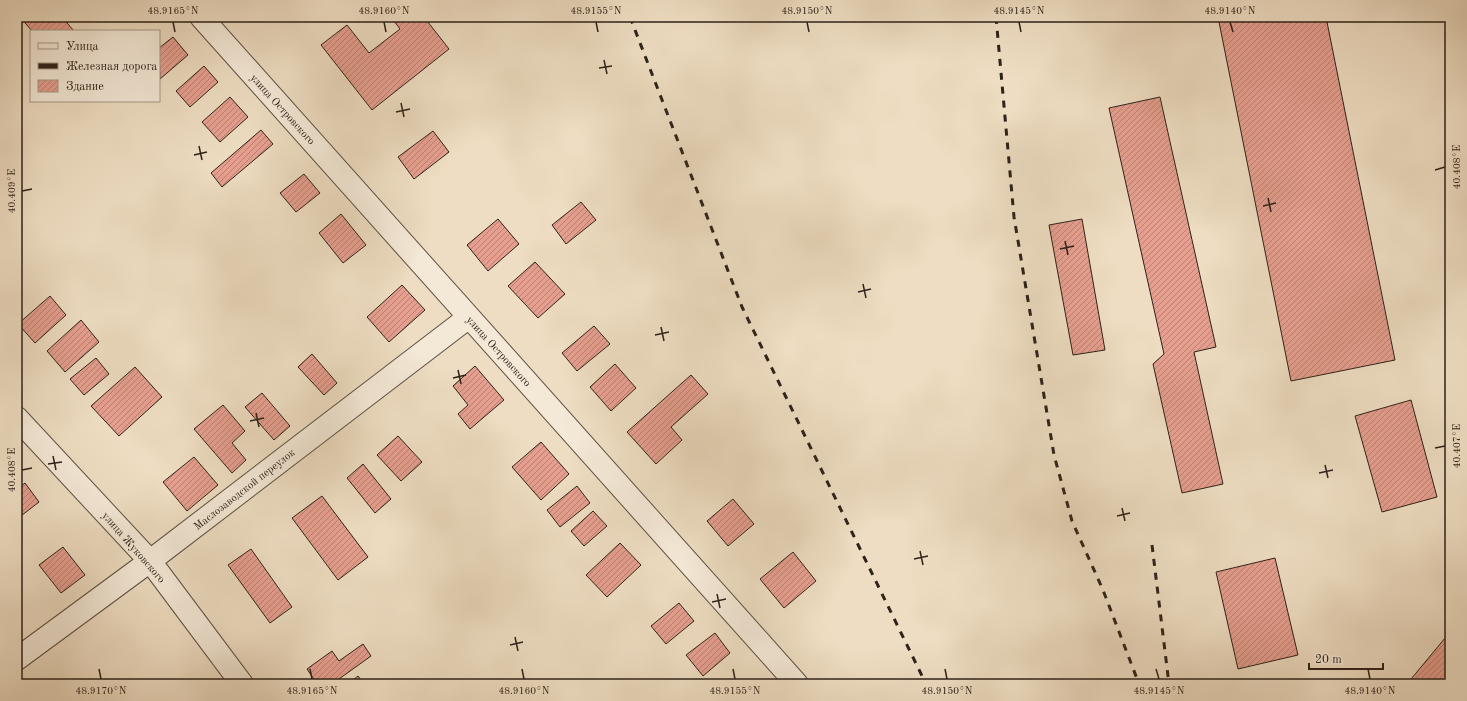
<svg xmlns="http://www.w3.org/2000/svg" width="1467" height="701" font-family="'Old Standard TT',serif">
	<defs>
		<pattern id="building-hatch" width="6" height="6" patternUnits="userSpaceOnUse"><rect width="6" height="6" fill="#e69f8f"/><path d="M-1 1l2-2M0 6l6-6M5 7l2-2" fill="none" stroke="#bb8174"/></pattern>
	</defs>
	<rect width="100%" height="100%" fill="#eeddc2"/>
	<filter id="stains"><feTurbulence type="fractalNoise" baseFrequency=".005" numOctaves="4"/><feColorMatrix values="0 0 0 0 .2 0 0 0 0 .09 0 0 0 0 .02 0 0 0 .5 -.17"/></filter>
	<radialGradient id="worn" r=".72"><stop offset=".6" stop-color="#630" stop-opacity="0"/><stop offset="1" stop-color="#630" stop-opacity=".3"/></radialGradient>
	<path fill="url(#building-hatch)" stroke="#2e221a" d="M 20,17 L 62,17 L 74,31 L 32,31 Z
		M 391,17 L 424,17 L 449,49 L 372,110 L 321,45 L 347,25 L 369,53 L 400,29 Z
		M 1218,17 L 1326,17 L 1395,360 L 1291,381 Z
		M 173,37 L 188,55 L 160,79 L 159,48 Z
		M 204,66 L 218,82 L 190,107 L 176,91 Z
		M 230,97 L 248,117 L 220,142 L 202,122 Z
		M 1160,97 L 1216,347 L 1194,352 L 1223,484 L 1182,493 L 1153,364 L 1164,354 L 1109,108 Z
		M 261,130 L 273,144 L 222,187 L 211,173 Z
		M 433,131 L 449,152 L 414,179 L 398,157 Z
		M 304,174 L 320,193 L 296,212 L 280,193 Z
		M 581,202 L 596,220 L 566,244 L 552,225 Z
		M 341,214 L 366,245 L 343,263 L 319,233 Z
		M 498,219 L 519,244 L 488,271 L 467,245 Z
		M 1082,219 L 1105,350 L 1073,355 L 1049,225 Z
		M 535,262 L 565,294 L 538,318 L 508,286 Z
		M 402,285 L 425,310 L 389,342 L 367,317 Z
		M 50,296 L 66,315 L 35,343 L 18,324 Z
		M 81,320 L 99,342 L 65,372 L 47,351 Z
		M 594,326 L 610,344 L 577,371 L 562,353 Z
		M 312,354 L 337,383 L 324,395 L 298,367 Z
		M 96,358 L 109,374 L 84,395 L 70,379 Z
		M 615,364 L 636,388 L 611,411 L 590,387 Z
		M 475,366 L 504,400 L 470,429 L 458,414 L 468,405 L 453,386 Z
		M 135,367 L 162,397 L 119,436 L 91,406 Z
		M 691,375 L 708,394 L 671,427 L 682,440 L 656,464 L 627,432 Z
		M 262,393 L 290,426 L 274,440 L 245,407 Z
		M 1411,400 L 1437,497 L 1382,512 L 1355,416 Z
		M 223,405 L 245,431 L 232,443 L 246,460 L 232,473 L 194,429 Z
		M 398,436 L 422,462 L 401,481 L 377,455 Z
		M 541,442 L 569,474 L 541,500 L 512,467 Z
		M 194,457 L 218,485 L 187,511 L 163,482 Z
		M 363,464 L 391,499 L 375,513 L 347,478 Z
		M 25,483 L 39,502 L 17,519 L 17,489 Z
		M 577,486 L 590,503 L 560,527 L 547,510 Z
		M 322,496 L 368,557 L 338,580 L 292,518 Z
		M 733,499 L 754,524 L 728,546 L 707,521 Z
		M 593,511 L 607,526 L 584,546 L 571,531 Z
		M 620,543 L 641,565 L 607,597 L 586,575 Z
		M 63,547 L 85,575 L 61,593 L 39,565 Z
		M 251,549 L 292,607 L 270,623 L 228,565 Z
		M 793,552 L 816,581 L 784,608 L 760,579 Z
		M 1275,558 L 1298,655 L 1238,669 L 1216,572 Z
		M 679,603 L 694,621 L 666,644 L 651,626 Z
		M 1450,632 L 1450,684 L 1407,684 Z
		M 715,633 L 730,653 L 703,676 L 686,655 Z
		M 363,644 L 371,656 L 332,684 L 317,684 L 307,669 L 332,651 L 339,661 Z
		M 358,676 L 364,684 L 348,684 Z"/>
	<g fill="none" stroke-linecap="round" stroke-linejoin="round">
		<defs>
			<path id="street" d="M 201,17 L 797,684
				M 17,418 L 150,561 L 242,684
				M 17,659 L 150,561 L 469,317"/>
		</defs>
		<use href="#street" stroke="#5e5144" stroke-width="24"/>
		<use href="#street" stroke="#f4e9d7" stroke-width="22"/>
		<path stroke="#2e221a" stroke-width="3" stroke-dasharray="7 7" stroke-linecap="butt" d="M 630,17 L 742,307 L 926,684
			M 996,17 L 1014,217 L 1054,455 L 1072,521 L 1103,590 L 1139,684
			M 1152,545 L 1169,684"/>
	</g>
	<path fill="none" stroke="#2e221a" stroke-width="1.5" d="M 173,22 L 175,32M 384,22 L 386,32M 596,22 L 598,32M 807,22 L 809,32M 1019,22 L 1021,32M 1230,22 L 1233,32M 604,60 L 607,74M 599,68 L 612,66M 401,103 L 404,117M 396,112 L 410,109M 199,146 L 202,160M 194,155 L 207,152M 1435,170 L 1445,167M 22,191 L 32,189M 1268,198 L 1271,212M 1263,206 L 1276,203M 1065,241 L 1068,255M 1060,249 L 1074,246M 863,284 L 866,298M 858,292 L 871,289M 661,327 L 664,341M 655,335 L 669,332M 458,370 L 461,384M 453,378 L 466,375M 256,413 L 259,427M 250,421 L 264,418M 1435,448 L 1445,446M 53,456 L 56,470M 48,464 L 62,462M 1325,465 L 1328,478M 22,470 L 32,468M 1319,473 L 1333,470M 1122,508 L 1125,521M 1117,516 L 1130,513M 920,551 L 923,565M 914,559 L 928,556M 717,594 L 720,608M 712,602 L 726,599M 515,637 L 518,651M 510,645 L 523,642M 99,669 L 101,679M 310,669 L 312,679M 522,669 L 524,679M 733,669 L 735,679M 945,669 L 947,679M 1156,669 L 1159,679M 1368,669 L 1370,679"/>
	<g text-anchor="middle" stroke-width="3" stroke-linejoin="round" paint-order="stroke">
		<g font-size="11" fill="#2e221a" stroke="#f4e9d7">
			<text transform="translate(283 109) rotate(48)" y="4">улица Островского</text>
			<text transform="translate(499 351) rotate(48)" y="4">улица Островского</text>
			<text transform="translate(244 489) rotate(-38)" y="4">Маслозаводской переулок</text>
			<text transform="translate(134 547) rotate(49)" y="4">улица Жуковского</text>
		</g>
	</g>
	<rect width="1467" height="701" fill="none" stroke="#eeddc2" stroke-width="44"/>
	<rect x="30" y="30" width="130" height="72" fill="#f4e9d7" stroke="#a5998b"/>
	<rect x="38" y="43" width="20" height="6" fill="#f4e9d7" stroke="#a5998b"/>
	<text x="66" y="50" font-size="12" fill="#2e221a">Улица</text>
	<rect x="38" y="63" width="20" height="6" fill="#2e221a" stroke="#a5998b"/>
	<text x="66" y="70" font-size="12" fill="#2e221a">Железная дорога</text>
	<rect x="38" y="80" width="20" height="12" fill="url(#building-hatch)" stroke="#a5998b"/>
	<text x="66" y="90" font-size="12" fill="#2e221a">Здание</text>
	<path d="M1309 663v6h74v-6" fill="none" stroke="#2e221a" stroke-width="2"/>
	<text x="1315" y="663" font-size="12" fill="#2e221a" stroke="#f4e9d7" stroke-width="3" paint-order="stroke">20 m</text>
	<rect x="22" y="22" width="1423" height="657" fill="none" stroke="#2e221a" stroke-width="1.5"/>
	<g font-size="10" text-anchor="middle" fill="#2e221a">
		<text x="173" y="14">48.9165°N</text>
		<text x="384" y="14">48.9160°N</text>
		<text x="596" y="14">48.9155°N</text>
		<text x="807" y="14">48.9150°N</text>
		<text x="1019" y="14">48.9145°N</text>
		<text x="1230" y="14">48.9140°N</text>
		<text transform="translate(1456 167) rotate(-90)" y="4">40.408°E</text>
		<text transform="translate(11 191) rotate(-90)" y="4">40.409°E</text>
		<text transform="translate(1456 446) rotate(-90)" y="4">40.407°E</text>
		<text transform="translate(11 470) rotate(-90)" y="4">40.408°E</text>
		<text x="101" y="694">48.9170°N</text>
		<text x="312" y="694">48.9165°N</text>
		<text x="524" y="694">48.9160°N</text>
		<text x="735" y="694">48.9155°N</text>
		<text x="947" y="694">48.9150°N</text>
		<text x="1159" y="694">48.9145°N</text>
		<text x="1370" y="694">48.9140°N</text>
	</g>
	<rect width="100%" height="100%" filter="url(#stains)"/>
	<rect width="100%" height="100%" fill="url(#worn)"/>
</svg>
